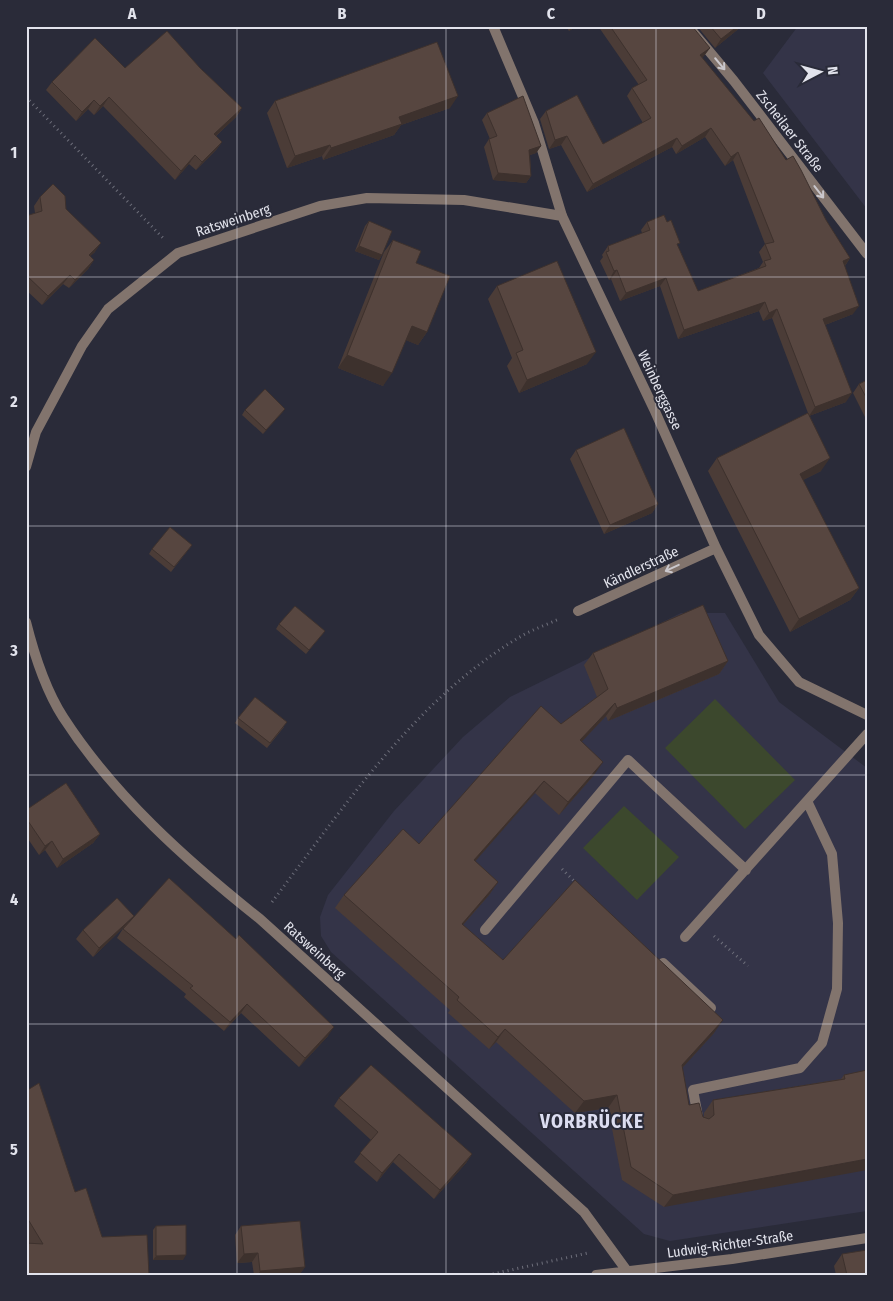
<svg xmlns="http://www.w3.org/2000/svg" width="893" height="1301" font-family="'Fira Sans Condensed',sans-serif">
	<rect width="100%" height="100%" fill="#2a2b39"/>
	<path fill="#343448" d="M 798,26 L 867,26 L 867,209 L 763,73 Z
		M 681,613 L 725,613 L 779,702 L 867,768 L 867,1211 L 670,1241 L 644,1234 L 331,952 L 321,936 L 320,917 L 328,895 L 394,811 L 463,737 L 510,697 Z"/>
	<path fill="#3c482d" d="M 715,699 L 795,780 L 745,829 L 665,748 Z
		M 624,806 L 679,857 L 637,900 L 583,848 Z"/>
	<g fill="none" stroke-linecap="round" stroke-linejoin="round">
		<path stroke="#6e6f7b" stroke-width="3" stroke-dasharray="1 4" stroke-linecap="butt" d="M 26,97 L 163,238
			M 562,869 L 577,884
			M 272,902 C 344,807 414,701 518,638 C 531,630 546,625 559,619
			M 714,936 L 748,966
			M 488,1275 L 588,1253"/>
		<path stroke="#82746d" stroke-width="10" d="M 493,26 L 534,123 L 562,216
			M 485,930 L 628,760 L 746,870
			M 685,937 L 867,734
			M 663,963 L 711,1008
			M 698,1117 L 693,1090 L 800,1068 L 822,1043 L 837,989 L 838,923 L 832,854 L 807,801"/>
		<path stroke="#82746d" stroke-width="10" d="M 688,26 L 734,81 L 867,254
			M 26,467 L 36,432 L 82,346 L 108,309 L 178,253 L 320,206 L 367,198 L 464,200 L 562,216 L 654,409 L 716,548 L 759,635 L 799,682 L 867,715
			M 578,611 L 716,548
			M 26,622 C 34,654 45,689 63,717 C 114,796 187,861 260,919 L 584,1212 L 627,1271
			M 596,1275 L 732,1259 L 867,1238"/>
	</g>
	<path fill="#4b3c37" d="M 566,26 L 577,26 L 569,31 Z
		M 598,26 L 669,26 L 710,48 L 702,58 L 826,220 L 850,258 L 845,266 L 853,314 L 825,325 L 846,402 L 809,416 L 821,471 L 803,480 L 859,588 L 850,600 L 790,632 L 708,471 L 717,458 L 808,413 L 772,318 L 763,321 L 759,311 L 678,339 L 660,286 L 620,301 L 611,279 L 609,280 L 600,261 L 603,257 L 602,255 L 608,246 L 642,233 L 641,230 L 647,222 L 678,246 L 698,291 L 759,268 L 763,262 L 759,252 L 765,244 L 733,160 L 725,166 L 705,137 L 676,154 L 672,147 L 587,192 L 561,145 L 549,149 L 540,119 L 546,111 L 603,144 L 643,123 L 627,96 L 632,88 L 639,85 Z
		M 697,26 L 742,26 L 715,48 Z
		M 125,68 L 200,68 L 242,108 L 236,117 L 216,136 L 222,142 L 216,150 L 196,170 L 189,164 L 175,180 L 103,106 L 94,115 L 88,109 L 76,121 L 46,90 L 52,82 Z
		M 275,101 L 450,108 L 401,125 L 394,135 L 323,160 L 322,156 L 287,168 L 267,113 Z
		M 487,113 L 541,146 L 536,153 L 530,155 L 531,176 L 526,183 L 493,180 L 484,147 L 489,139 L 490,139 L 482,120 Z
		M 40,197 L 66,209 L 95,252 L 90,256 L 94,260 L 88,269 L 69,288 L 63,284 L 42,305 L 26,290 L 26,216 L 35,213 L 34,206 Z
		M 369,221 L 382,255 L 379,260 L 355,251 L 365,226 Z
		M 393,240 L 416,263 L 427,332 L 418,345 L 406,340 L 383,386 L 338,368 L 384,252 Z
		M 497,286 L 587,364 L 519,393 L 507,366 L 512,358 L 488,299 Z
		M 867,380 L 867,421 L 853,393 L 859,384 Z
		M 285,409 L 263,434 L 242,415 L 245,410 Z
		M 576,450 L 658,504 L 652,513 L 604,534 L 570,459 Z
		M 192,545 L 171,572 L 149,554 L 152,549 Z
		M 279,624 L 325,631 L 306,654 L 276,629 Z
		M 593,653 L 728,661 L 719,674 L 608,721 L 606,716 L 581,742 L 594,775 L 559,815 L 535,793 L 475,861 L 498,882 L 489,895 L 463,925 L 503,960 L 714,1033 L 682,1068 L 689,1105 L 704,1117 L 704,1113 L 713,1100 L 841,1079 L 844,1075 L 867,1070 L 664,1207 L 622,1180 L 608,1108 L 575,1113 L 496,1042 L 489,1049 L 448,1013 L 450,1010 L 335,908 L 344,895 L 419,844 L 561,724 L 597,697 L 584,665 Z
		M 238,718 L 284,727 L 267,748 L 235,723 Z
		M 26,810 L 100,834 L 93,843 L 57,868 L 45,850 L 39,855 L 26,836 Z
		M 129,922 L 328,1036 L 299,1067 L 241,1013 L 224,1031 L 184,997 L 186,994 L 117,938 L 124,927 L 93,957 L 76,939 L 83,930 Z
		M 26,1091 L 75,1192 L 102,1237 L 149,1275 L 28,1243 L 26,1241 Z
		M 339,1098 L 472,1154 L 466,1163 L 434,1199 L 393,1162 L 377,1182 L 354,1162 L 371,1140 L 334,1106 Z
		M 156,1226 L 183,1260 L 153,1260 L 153,1230 Z
		M 241,1226 L 305,1267 L 299,1275 L 254,1275 L 252,1262 L 237,1263 L 235,1235 Z
		M 842,1254 L 867,1275 L 836,1275 L 834,1266 Z"/>
	<path fill="#3d312d" d="M 572,26 L 577,26 L 569,31 Z
		M 738,26 L 742,26 L 715,48 L 721,39 Z
		M 710,48 L 704,56 L 695,64 L 700,55 Z
		M 458,96 L 450,108 L 401,125 L 394,135 L 323,160 L 331,148 L 399,117 Z
		M 109,97 L 103,106 L 94,115 L 100,106 Z
		M 94,100 L 88,109 L 76,121 L 82,112 Z
		M 242,108 L 236,117 L 208,143 L 214,134 Z
		M 711,128 L 705,137 L 676,154 L 682,146 Z
		M 567,136 L 561,145 L 549,149 L 555,140 Z
		M 677,138 L 672,147 L 587,192 L 593,184 Z
		M 222,142 L 216,150 L 196,170 L 202,162 Z
		M 330,145 L 322,156 L 287,168 L 295,156 Z
		M 541,146 L 536,153 L 524,157 L 529,150 Z
		M 738,152 L 733,160 L 725,166 L 731,157 Z
		M 195,155 L 189,164 L 175,180 L 181,171 Z
		M 498,173 L 531,176 L 526,183 L 493,180 Z
		M 101,243 L 95,252 L 82,264 L 89,255 Z
		M 359,246 L 382,255 L 379,260 L 355,251 Z
		M 850,258 L 844,267 L 843,261 Z
		M 94,260 L 88,269 L 69,288 L 75,280 Z
		M 617,270 L 611,279 L 609,280 L 614,271 Z
		M 70,275 L 63,284 L 42,305 L 48,296 Z
		M 666,278 L 660,286 L 620,301 L 626,293 Z
		M 765,302 L 759,311 L 678,339 L 684,330 Z
		M 859,306 L 853,314 L 817,328 L 823,319 Z
		M 777,309 L 772,318 L 763,321 L 769,313 Z
		M 412,326 L 427,332 L 418,345 L 403,339 Z
		M 596,352 L 587,364 L 519,393 L 527,380 Z
		M 347,355 L 392,373 L 383,386 L 338,368 Z
		M 852,393 L 846,402 L 809,416 L 815,407 Z
		M 285,409 L 282,413 L 263,434 L 266,430 Z
		M 830,458 L 821,471 L 791,486 L 800,474 Z
		M 658,504 L 652,513 L 604,534 L 610,525 Z
		M 859,588 L 850,600 L 790,632 L 799,619 Z
		M 728,661 L 719,674 L 608,721 L 617,708 Z
		M 615,703 L 606,716 L 571,753 L 580,740 Z
		M 603,762 L 594,775 L 559,815 L 568,802 Z
		M 544,781 L 535,793 L 465,873 L 474,860 Z
		M 100,834 L 93,843 L 57,868 L 63,859 Z
		M 52,841 L 45,850 L 39,855 L 45,846 Z
		M 498,882 L 489,895 L 453,936 L 462,924 Z
		M 134,916 L 127,924 L 93,957 L 99,948 Z
		M 247,1004 L 241,1013 L 224,1031 L 230,1022 Z
		M 723,1020 L 714,1033 L 673,1078 L 682,1065 Z
		M 334,1027 L 328,1036 L 299,1067 L 305,1058 Z
		M 505,1029 L 496,1042 L 489,1049 L 498,1037 Z
		M 617,1095 L 608,1108 L 575,1113 L 584,1101 Z
		M 399,1154 L 393,1162 L 377,1182 L 382,1173 Z
		M 472,1154 L 466,1163 L 434,1199 L 440,1190 Z
		M 867,1159 L 867,1170 L 664,1207 L 673,1195 Z
		M 258,1253 L 252,1262 L 237,1263 L 244,1254 Z
		M 186,1255 L 183,1260 L 153,1260 L 156,1256 Z
		M 305,1267 L 299,1275 L 258,1275 L 260,1271 Z"/>
	<path fill="#574640" stroke="#3d312d" d="M 610,26 L 692,26 L 710,48 L 700,55 L 754,121 L 759,118 L 786,160 L 793,156 L 801,170 L 826,220 L 850,258 L 843,261 L 859,306 L 823,319 L 852,393 L 815,407 L 777,309 L 769,313 L 765,302 L 684,330 L 666,278 L 626,293 L 617,270 L 614,271 L 606,252 L 609,251 L 608,246 L 650,230 L 647,222 L 664,215 L 667,222 L 671,220 L 680,243 L 677,244 L 698,291 L 766,266 L 764,261 L 771,259 L 765,244 L 774,242 L 738,152 L 731,157 L 711,128 L 682,146 L 677,138 L 593,184 L 567,136 L 555,140 L 546,111 L 577,95 L 603,144 L 651,118 L 632,88 L 647,80 Z
		M 710,26 L 738,26 L 721,39 Z
		M 167,31 L 200,68 L 242,108 L 214,134 L 222,142 L 202,162 L 195,155 L 181,171 L 109,97 L 100,106 L 94,100 L 82,112 L 52,82 L 95,38 L 125,68 Z
		M 437,42 L 458,96 L 399,117 L 402,124 L 331,148 L 330,145 L 295,156 L 275,101 Z
		M 523,96 L 541,146 L 529,150 L 531,176 L 498,173 L 489,139 L 497,136 L 487,113 Z
		M 53,184 L 65,196 L 66,209 L 101,243 L 89,255 L 94,260 L 75,280 L 70,275 L 48,296 L 26,275 L 26,216 L 42,211 L 40,197 Z
		M 369,221 L 392,231 L 382,255 L 359,246 Z
		M 393,240 L 421,251 L 416,263 L 450,276 L 427,332 L 412,326 L 392,373 L 347,355 Z
		M 557,261 L 596,352 L 527,380 L 516,353 L 523,350 L 497,286 Z
		M 867,380 L 867,399 L 859,384 Z
		M 265,389 L 285,409 L 266,430 L 245,410 Z
		M 808,413 L 830,458 L 800,474 L 859,588 L 799,619 L 717,458 Z
		M 624,428 L 658,504 L 610,525 L 576,450 Z
		M 170,527 L 192,545 L 174,567 L 152,549 Z
		M 703,605 L 728,661 L 617,708 L 615,703 L 580,740 L 603,762 L 568,802 L 544,781 L 474,860 L 498,882 L 462,924 L 503,960 L 575,880 L 723,1020 L 682,1065 L 689,1105 L 699,1103 L 703,1117 L 709,1119 L 714,1115 L 713,1100 L 845,1079 L 844,1075 L 867,1070 L 867,1159 L 673,1195 L 631,1167 L 617,1095 L 584,1101 L 505,1029 L 498,1037 L 457,1000 L 459,997 L 344,895 L 403,829 L 419,844 L 541,706 L 561,724 L 608,689 L 593,653 Z
		M 295,606 L 325,631 L 309,650 L 279,624 Z
		M 255,697 L 287,722 L 270,743 L 238,718 Z
		M 66,783 L 100,834 L 63,859 L 52,841 L 45,846 L 26,818 L 26,810 Z
		M 169,878 L 236,939 L 239,935 L 334,1027 L 305,1058 L 247,1004 L 230,1022 L 190,988 L 193,986 L 123,929 Z
		M 117,898 L 134,916 L 99,948 L 83,930 Z
		M 371,1065 L 472,1154 L 440,1190 L 399,1154 L 382,1173 L 360,1153 L 378,1132 L 339,1098 Z
		M 39,1083 L 75,1192 L 86,1188 L 102,1237 L 147,1235 L 149,1275 L 26,1275 L 26,1243 L 43,1244 L 26,1216 L 26,1091 Z
		M 300,1221 L 305,1267 L 260,1271 L 258,1253 L 244,1254 L 241,1226 Z
		M 186,1225 L 186,1255 L 156,1256 L 156,1226 Z
		M 867,1250 L 867,1275 L 847,1275 L 842,1254 Z"/>
	<defs><path id="oneway-shaft" d="M-6 0H5M1.5-3L5.5 0L1.5 3" fill="none" stroke-width="1.6" stroke-linecap="round" stroke-linejoin="round" transform="scale(1.25)"/></defs>
	<g stroke="#cac7cc">
		<use href="#oneway-shaft" transform="translate(720 64) rotate(50)"/>
		<use href="#oneway-shaft" transform="translate(819 192) rotate(52)"/>
		<use href="#oneway-shaft" transform="translate(672 568) rotate(155)"/>
	</g>
	<path fill="none" stroke="#e2e3ec" stroke-width="1" stroke-opacity="0.55" d="M 237,26 L 237,1275M 446,26 L 446,1275M 656,26 L 656,1275M 26,277 L 867,277M 26,526 L 867,526M 26,775 L 867,775M 26,1024 L 867,1024"/>
	<g text-anchor="middle" stroke-width="4" stroke-linejoin="round" paint-order="stroke">
		<g font-size="14" fill="#e2e3ec" stroke="#2a2b39">
			<text transform="translate(790 131) rotate(52)" y="5">Zscheilaer Straße</text>
			<text transform="translate(233 220) rotate(-18)" y="5">Ratsweinberg</text>
			<text transform="translate(660 390) rotate(65)" y="5">Weinberggasse</text>
			<text transform="translate(641 567) rotate(-25)" y="5">Kändlerstraße</text>
			<text transform="translate(315 950) rotate(42)" y="5">Ratsweinberg</text>
			<text transform="translate(730 1244) rotate(-8)" y="5">Ludwig-Richter-Straße</text>
		</g>
		<g font-size="19" font-weight="bold" letter-spacing="1" fill="#dcddf0" stroke="#2a2b39">
			<text x="592" y="1128">VORBRÜCKE</text>
		</g>
	</g>
	<rect width="893" height="1301" fill="none" stroke="#2a2b39" stroke-width="55"/>
	<g transform="translate(820 72) rotate(84)" stroke="#2a2b39" stroke-width="4" paint-order="stroke">
	<path d="M0-4L9 19L0 12L-9 19Z" fill="#e2e3ec"/>
	<text y="-8" font-size="14" font-weight="bold" text-anchor="middle" fill="#e2e3ec">N</text>
	</g>
	<rect x="28" y="28" width="838" height="1246" fill="none" stroke="#e2e3ec" stroke-width="2"/>
	<g font-size="16" text-anchor="middle" font-weight="bold" fill="#e2e3ec">
		<text x="132" y="19">A</text>
		<text x="342" y="19">B</text>
		<text x="551" y="19">C</text>
		<text x="761" y="19">D</text>
		<text x="14" y="158">1</text>
		<text x="14" y="407">2</text>
		<text x="14" y="656">3</text>
		<text x="14" y="905">4</text>
		<text x="14" y="1155">5</text>
	</g>
</svg>
